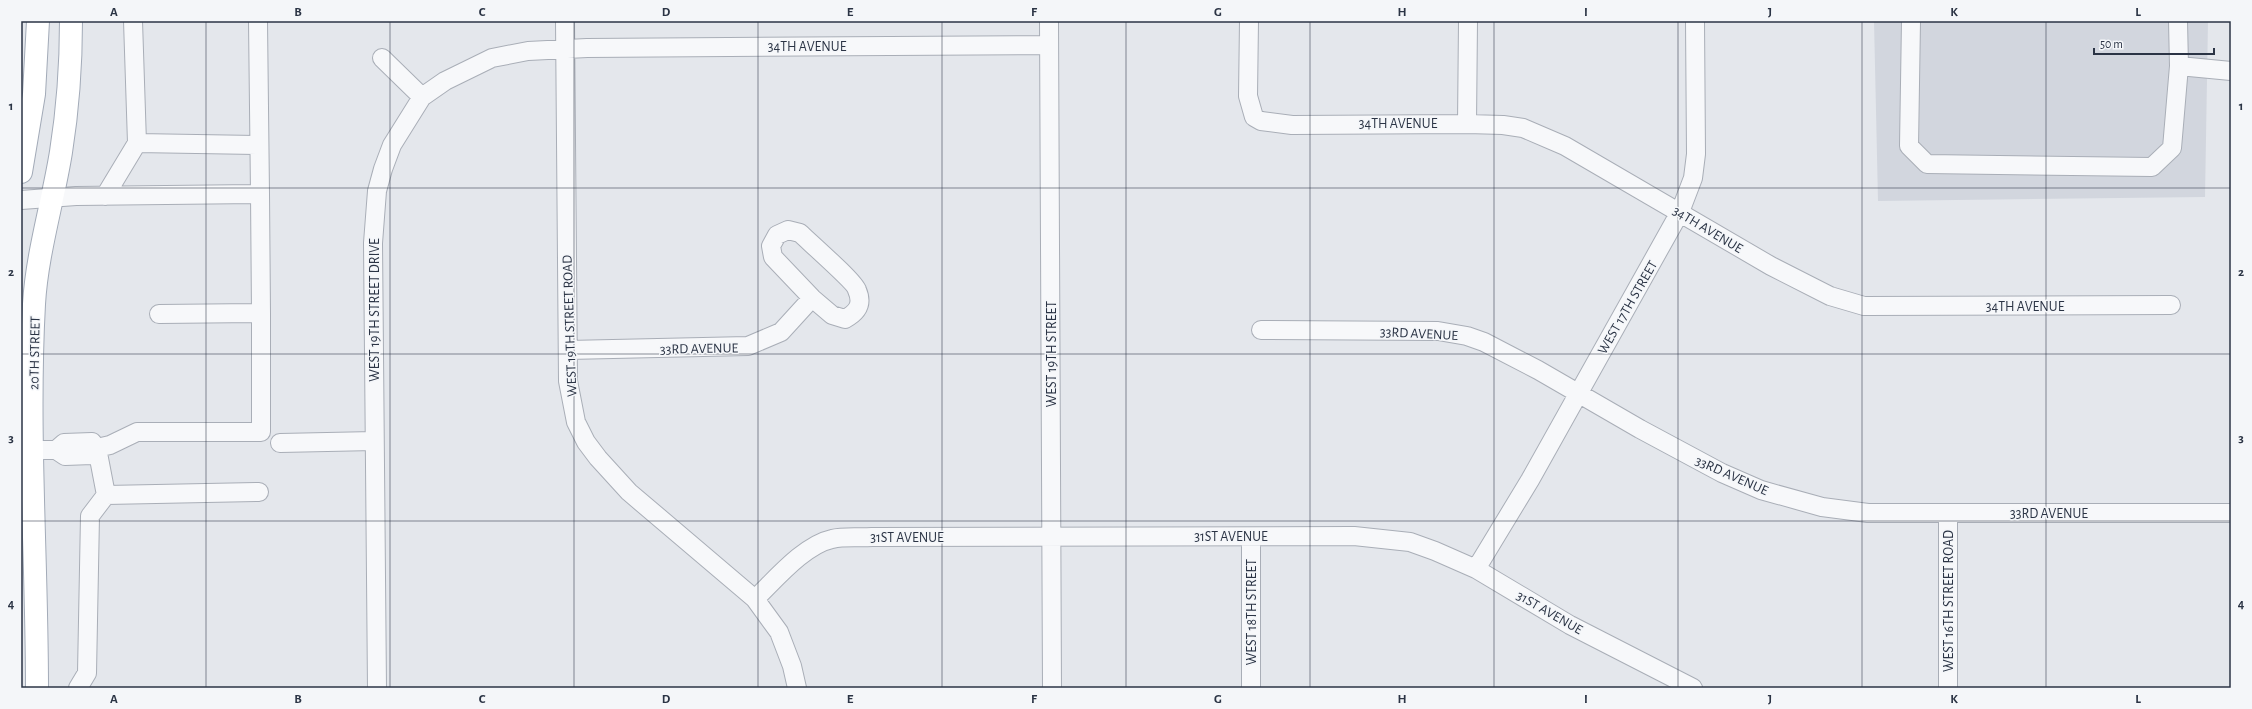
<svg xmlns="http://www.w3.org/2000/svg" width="2252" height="709" font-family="'Alegreya Sans',sans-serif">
	<rect width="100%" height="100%" fill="#e4e7ec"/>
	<path fill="#d2d6de" d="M 1874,21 L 2208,21 L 2205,197 L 1878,201 Z"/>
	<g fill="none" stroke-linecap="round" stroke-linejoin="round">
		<defs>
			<path id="minor" d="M 133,21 L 137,143
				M 565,21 L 568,381 L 576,422 L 586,442 L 598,458 L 629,492 L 755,599 L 779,632 L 792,666 L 797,688
				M 1049,21 L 1052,688
				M 1249,21 L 1248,96 L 1254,117 L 1261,121 L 1292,125 L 1467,124 L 1503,125 L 1523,128 L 1565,146 L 1771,266 L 1830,296 L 1864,306 L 2171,305
				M 1911,21 L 1909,146 L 1927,164 L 2152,167 L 2172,148 L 2179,66 L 2178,21
				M 382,58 L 422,97
				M 2179,66 L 2231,71
				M 1467,124 L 1468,21
				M 105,196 L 137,143 L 259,145
				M 21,200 L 76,196 L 260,194 L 258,21
				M 788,230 L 800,233 C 808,241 855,282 857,290 C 863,304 858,312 845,319 L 832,315 L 812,298 L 773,257 L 771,246 L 777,235 Z
				M 159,314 L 261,313 L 260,194
				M 1261,330 L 1438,331 L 1467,336 L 1484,342 L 1538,370 L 1640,429 L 1722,473 L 1761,490 L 1822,507 L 1868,513 L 2231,513
				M 568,350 L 748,346 L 781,332 L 812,298
				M 280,443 L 374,441
				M 21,450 L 56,450 L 65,456 L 92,455 L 97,448 L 110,445 L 137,432 L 261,432 L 261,313
				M 56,450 L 64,443 L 92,442 L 97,448 L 106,495 L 90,516 L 87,673 L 78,688
				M 106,495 L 259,492
				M 1251,537 L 1251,688
				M 1476,569 L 1530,480 L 1680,212 L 1693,178 L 1696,154 L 1695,21
				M 755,599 C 775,580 804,545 832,539 C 844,536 859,538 872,537 L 1354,536 L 1410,542 L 1435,551 L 1476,569 L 1570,625 L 1693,688
				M 377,688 L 373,243 L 377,191 L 383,169 L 392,145 L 422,97 L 445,81 L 492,58 L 528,51 L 587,48 L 1049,45
				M 1948,688 L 1948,514"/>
			<path id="major" d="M 21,172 L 34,94 L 38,21
				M 37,688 C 37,560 27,432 34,304 C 37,253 53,202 61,152 C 68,108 71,65 71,21"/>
		</defs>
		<use href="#minor" stroke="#a9aeb7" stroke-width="20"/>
		<use href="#major" stroke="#a3abb8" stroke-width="24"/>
		<use href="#minor" stroke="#f7f8fa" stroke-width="18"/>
		<use href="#major" stroke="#fff" stroke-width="22"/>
	</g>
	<path fill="none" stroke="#2b3445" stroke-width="1" stroke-opacity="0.55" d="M 206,21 L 206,688M 390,21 L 390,688M 574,21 L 574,688M 758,21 L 758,688M 942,21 L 942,688M 1126,21 L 1126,688M 1310,21 L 1310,688M 1494,21 L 1494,688M 1678,21 L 1678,688M 1862,21 L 1862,688M 2046,21 L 2046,688M 21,188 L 2231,188M 21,354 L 2231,354M 21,521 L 2231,521"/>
	<g text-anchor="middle" stroke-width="3" stroke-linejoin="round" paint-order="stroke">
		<g font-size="14" fill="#2b3445" stroke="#f4f6f9">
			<text x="807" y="51">34TH AVENUE</text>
			<text x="1398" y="128">34TH AVENUE</text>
			<text transform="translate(1708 229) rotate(31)" y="5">34TH AVENUE</text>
			<text x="2025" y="311">34TH AVENUE</text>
			<text transform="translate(1627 307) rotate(-60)" y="5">WEST 17TH STREET</text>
			<text transform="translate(374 310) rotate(-90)" y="5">WEST 19TH STREET DRIVE</text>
			<text transform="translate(569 326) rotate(-92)" y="5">WEST 19TH STREET ROAD</text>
			<text transform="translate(1419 333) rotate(3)" y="5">33RD AVENUE</text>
			<text transform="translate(699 348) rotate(-1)" y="5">33RD AVENUE</text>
			<text transform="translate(34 353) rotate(-89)" y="5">20TH STREET</text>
			<text transform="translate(1051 354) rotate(-90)" y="5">WEST 19TH STREET</text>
			<text transform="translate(1732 475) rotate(24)" y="5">33RD AVENUE</text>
			<text x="2049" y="518">33RD AVENUE</text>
			<text x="1231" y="541">31ST AVENUE</text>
			<text x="907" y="542">31ST AVENUE</text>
			<text transform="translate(1948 601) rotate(-90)" y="5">WEST 16TH STREET ROAD</text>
			<text transform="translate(1251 612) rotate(-90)" y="5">WEST 18TH STREET</text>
			<text transform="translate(1550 612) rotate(30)" y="5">31ST AVENUE</text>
		</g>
	</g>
	<rect width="2252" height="709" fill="none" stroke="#f4f6f9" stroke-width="44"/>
	<path d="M2094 48v6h120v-6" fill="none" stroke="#2b3445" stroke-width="2"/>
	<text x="2100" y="48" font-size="12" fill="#2b3445" stroke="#f4f6f9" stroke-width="3" paint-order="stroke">50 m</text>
	<rect x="22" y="22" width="2208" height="665" fill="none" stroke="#2b3445" stroke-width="1.5"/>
	<g font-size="13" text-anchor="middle" font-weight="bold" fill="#2b3445">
		<text x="114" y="16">A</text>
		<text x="298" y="16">B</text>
		<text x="482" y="16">C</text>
		<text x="666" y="16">D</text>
		<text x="850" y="16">E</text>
		<text x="1034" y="16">F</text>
		<text x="1218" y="16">G</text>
		<text x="1402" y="16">H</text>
		<text x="1586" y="16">I</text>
		<text x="1770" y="16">J</text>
		<text x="1954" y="16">K</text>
		<text x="2138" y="16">L</text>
		<text x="11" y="110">1</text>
		<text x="2241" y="110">1</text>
		<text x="11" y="276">2</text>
		<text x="2241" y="276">2</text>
		<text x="11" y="442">3</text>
		<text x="2241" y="442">3</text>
		<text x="11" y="608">4</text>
		<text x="2241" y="608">4</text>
		<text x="114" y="703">A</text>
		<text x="298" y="703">B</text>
		<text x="482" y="703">C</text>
		<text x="666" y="703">D</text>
		<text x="850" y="703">E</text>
		<text x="1034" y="703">F</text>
		<text x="1218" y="703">G</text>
		<text x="1402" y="703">H</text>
		<text x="1586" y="703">I</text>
		<text x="1770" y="703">J</text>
		<text x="1954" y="703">K</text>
		<text x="2138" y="703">L</text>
	</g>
</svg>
